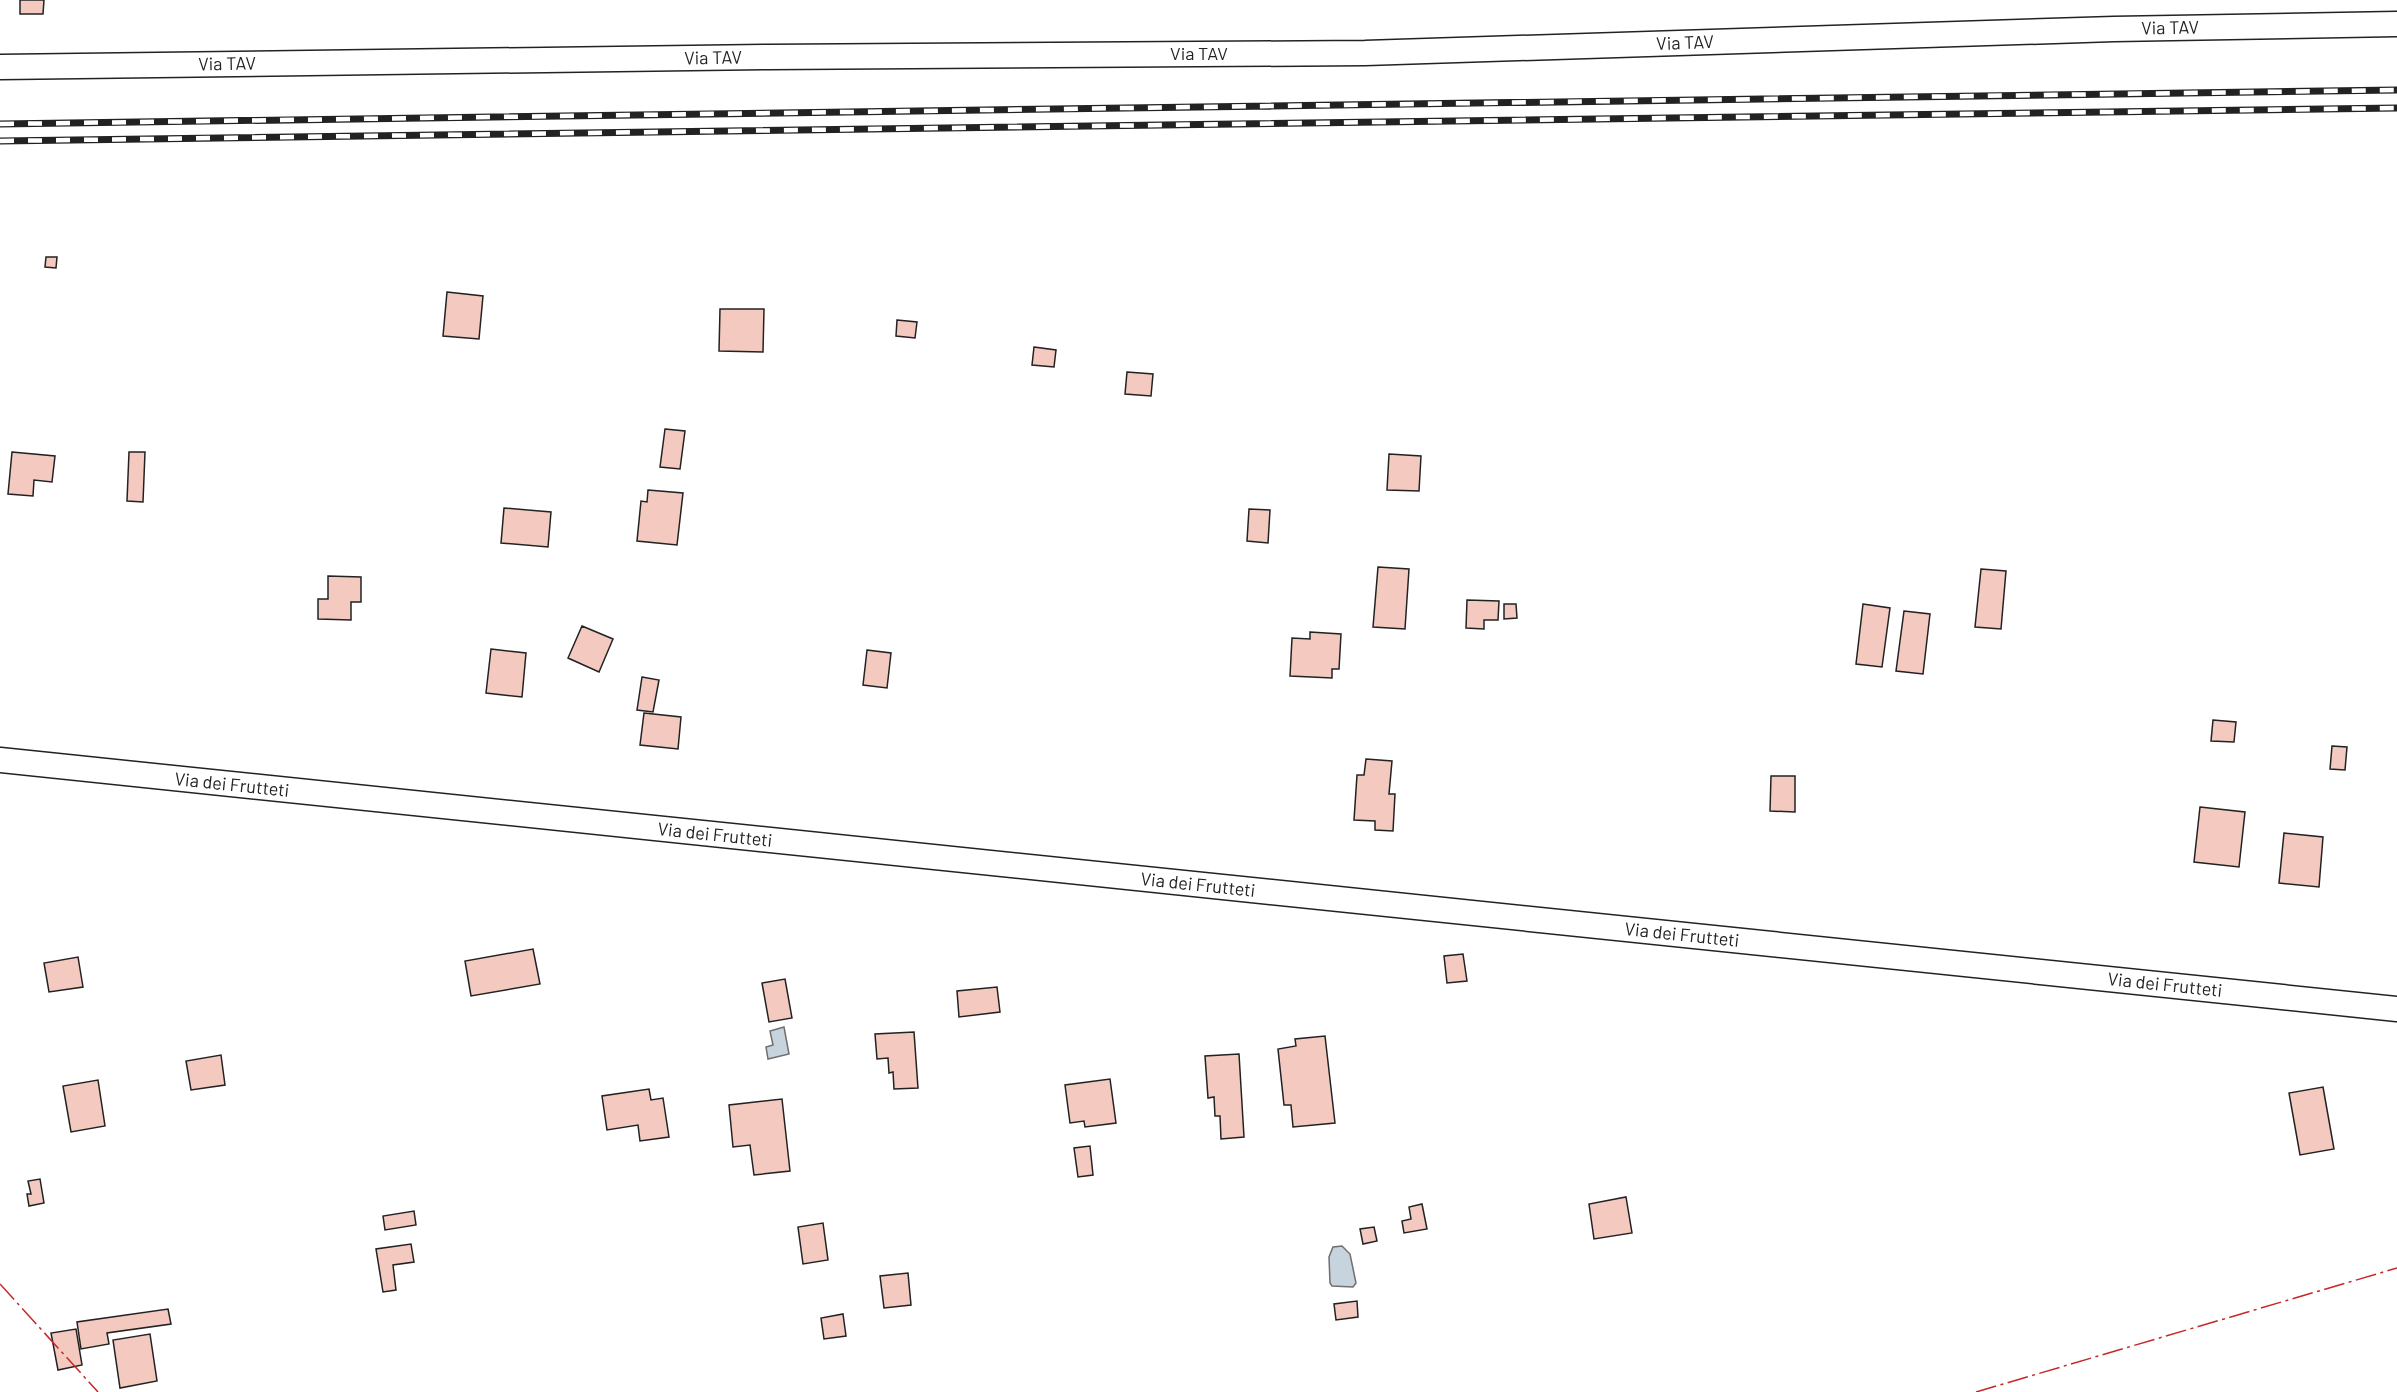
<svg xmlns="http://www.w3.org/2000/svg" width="2397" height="1392" font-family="Barlow,sans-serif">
	<rect width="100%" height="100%" fill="#fff"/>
	<path fill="#c7d3dd" stroke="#6f6f6f" stroke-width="1.5" d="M 784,1027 L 789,1054 L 768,1059 L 766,1047 L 773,1045 L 770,1031 Z
		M 1342,1246 L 1350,1254 L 1356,1283 L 1353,1287 L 1332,1286 L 1330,1283 L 1329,1257 L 1333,1247 Z"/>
	<path fill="#f3c9c0" stroke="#222" stroke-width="1.5" d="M 20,0 L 44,0 L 43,14 L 20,14 Z
		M 46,257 L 57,257 L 56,268 L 45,267 Z
		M 447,292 L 483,296 L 479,339 L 443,336 Z
		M 720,309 L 764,309 L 763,352 L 719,351 Z
		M 897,320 L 917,322 L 915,338 L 896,336 Z
		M 1034,347 L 1056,350 L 1054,367 L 1032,365 Z
		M 1127,372 L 1153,374 L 1151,396 L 1125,394 Z
		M 665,429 L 685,431 L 680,469 L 660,467 Z
		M 12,452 L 55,456 L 52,482 L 34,480 L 33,496 L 8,494 Z
		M 129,452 L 145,452 L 143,502 L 127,501 Z
		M 1389,454 L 1421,456 L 1419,491 L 1387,490 Z
		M 648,490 L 683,493 L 677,545 L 637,541 L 641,501 L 647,502 Z
		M 504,508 L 551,512 L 548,547 L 501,543 Z
		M 1249,509 L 1270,510 L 1268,543 L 1247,541 Z
		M 1378,567 L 1409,569 L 1405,629 L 1373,627 Z
		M 1981,569 L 2006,571 L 2001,629 L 1975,627 Z
		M 328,576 L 361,577 L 361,602 L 351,602 L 351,620 L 318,619 L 318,599 L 328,599 Z
		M 1467,600 L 1499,601 L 1498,620 L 1484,620 L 1484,629 L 1466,628 Z
		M 1504,604 L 1516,604 L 1517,618 L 1504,619 Z
		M 1863,604 L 1890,608 L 1882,667 L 1856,664 Z
		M 1904,611 L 1930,614 L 1923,674 L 1896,671 Z
		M 582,626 L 613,639 L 599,672 L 568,658 Z
		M 1310,632 L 1341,634 L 1339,669 L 1332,669 L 1332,678 L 1290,676 L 1292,638 L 1310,639 Z
		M 491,649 L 526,653 L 522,697 L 486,693 Z
		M 867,650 L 891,653 L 887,688 L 863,685 Z
		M 642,677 L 659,680 L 653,712 L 637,710 Z
		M 644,713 L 681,717 L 678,749 L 640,745 Z
		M 2213,720 L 2236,722 L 2234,742 L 2211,741 Z
		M 2332,746 L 2347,747 L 2345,770 L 2330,769 Z
		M 1366,759 L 1392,761 L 1389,794 L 1395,794 L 1393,831 L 1375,830 L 1375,821 L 1354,820 L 1357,775 L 1364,775 Z
		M 1771,776 L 1795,776 L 1795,812 L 1770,811 Z
		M 2200,807 L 2245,812 L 2239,867 L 2194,862 Z
		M 2284,833 L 2323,837 L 2319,887 L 2279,883 Z
		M 533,949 L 540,984 L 471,996 L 465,961 Z
		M 1463,954 L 1467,981 L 1447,983 L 1444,956 Z
		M 78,957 L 83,987 L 49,992 L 44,963 Z
		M 785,979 L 792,1018 L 769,1022 L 762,983 Z
		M 997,987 L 1000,1012 L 959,1017 L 957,991 Z
		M 914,1032 L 918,1088 L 894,1089 L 893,1072 L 889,1073 L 888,1058 L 877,1059 L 875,1034 Z
		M 1325,1036 L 1335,1123 L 1293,1127 L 1291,1105 L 1284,1105 L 1278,1049 L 1296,1046 L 1295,1039 Z
		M 1239,1054 L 1244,1137 L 1221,1139 L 1220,1116 L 1215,1116 L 1214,1097 L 1208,1098 L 1205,1056 Z
		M 221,1055 L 225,1085 L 191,1090 L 186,1061 Z
		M 1110,1079 L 1116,1123 L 1085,1127 L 1084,1121 L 1070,1123 L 1065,1085 Z
		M 98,1080 L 105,1126 L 71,1132 L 63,1086 Z
		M 2323,1087 L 2334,1149 L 2300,1155 L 2289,1093 Z
		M 649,1089 L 651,1100 L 663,1098 L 669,1137 L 640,1141 L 638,1125 L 607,1130 L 602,1096 Z
		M 782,1099 L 790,1171 L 754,1175 L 750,1145 L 733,1147 L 729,1105 Z
		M 1090,1146 L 1093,1175 L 1078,1177 L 1074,1148 Z
		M 40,1179 L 44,1203 L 29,1206 L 27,1194 L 31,1194 L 28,1181 Z
		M 1626,1197 L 1632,1233 L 1594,1239 L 1589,1204 Z
		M 1422,1204 L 1427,1229 L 1404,1233 L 1402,1221 L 1411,1219 L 1409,1207 Z
		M 414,1211 L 416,1225 L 385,1230 L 383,1216 Z
		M 823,1223 L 828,1260 L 803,1264 L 798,1227 Z
		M 1374,1227 L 1377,1241 L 1363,1244 L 1360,1229 Z
		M 411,1244 L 414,1262 L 393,1265 L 396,1290 L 383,1292 L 376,1249 Z
		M 908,1273 L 911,1305 L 884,1308 L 880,1276 Z
		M 1357,1301 L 1358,1317 L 1336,1320 L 1334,1304 Z
		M 168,1309 L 171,1324 L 107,1333 L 109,1344 L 81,1349 L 77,1322 Z
		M 843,1314 L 846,1336 L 824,1339 L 821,1318 Z
		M 76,1329 L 82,1365 L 58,1370 L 51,1333 Z
		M 150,1334 L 157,1381 L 120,1388 L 113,1340 Z"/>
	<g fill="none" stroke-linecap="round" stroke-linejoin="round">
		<defs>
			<path id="minor" d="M 0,67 L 769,57 L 1365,53 L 2114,29 L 2397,24
				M 0,760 L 2397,1009"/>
		</defs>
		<use href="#minor" stroke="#222" stroke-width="27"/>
		<use href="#minor" stroke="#fff" stroke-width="24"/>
		<defs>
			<path id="rail" d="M 0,124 L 2397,90
				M 0,141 L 2397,108"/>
		</defs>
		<use href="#rail" stroke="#222" stroke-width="7"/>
		<use href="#rail" stroke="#fff" stroke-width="4.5" stroke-dasharray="14" stroke-linecap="butt"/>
		<path stroke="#c62828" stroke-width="1.5" stroke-dasharray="21 4.5 3 4.5" stroke-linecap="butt" d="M 0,1284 L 98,1392
			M 1976,1392 L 2397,1268"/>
	</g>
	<g text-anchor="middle" stroke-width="4.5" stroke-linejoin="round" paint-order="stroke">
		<g font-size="18" fill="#222" stroke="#fff">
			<text transform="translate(2170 28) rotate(-1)" y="6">Via TAV</text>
			<text transform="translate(1685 43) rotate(-2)" y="6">Via TAV</text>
			<text x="1199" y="60">Via TAV</text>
			<text transform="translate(713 58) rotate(-1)" y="6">Via TAV</text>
			<text transform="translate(227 64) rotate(-1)" y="6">Via TAV</text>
			<text transform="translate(232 785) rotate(6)" y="6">Via dei Frutteti</text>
			<text transform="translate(715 835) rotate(6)" y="6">Via dei Frutteti</text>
			<text transform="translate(1198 885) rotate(6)" y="6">Via dei Frutteti</text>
			<text transform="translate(1682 935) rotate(6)" y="6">Via dei Frutteti</text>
			<text transform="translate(2165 985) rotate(6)" y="6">Via dei Frutteti</text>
		</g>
	</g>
</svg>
